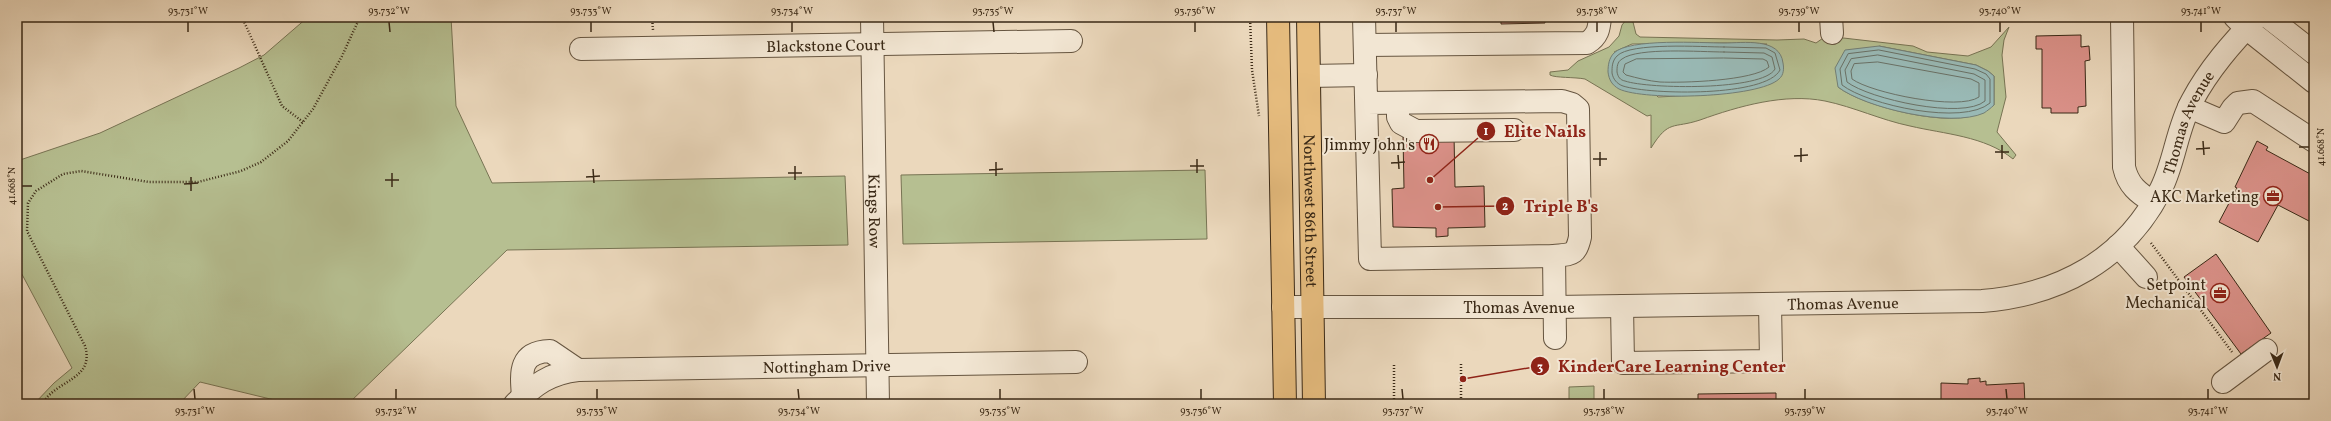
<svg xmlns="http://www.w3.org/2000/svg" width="2331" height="421" font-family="Vollkorn,serif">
	<rect width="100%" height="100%" fill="#ebd8bc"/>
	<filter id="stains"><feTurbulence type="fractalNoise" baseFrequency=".005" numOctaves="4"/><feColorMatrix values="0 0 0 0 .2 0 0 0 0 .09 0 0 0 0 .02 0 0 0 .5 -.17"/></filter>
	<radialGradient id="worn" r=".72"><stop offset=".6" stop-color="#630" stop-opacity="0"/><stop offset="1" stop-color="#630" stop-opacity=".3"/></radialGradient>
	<path fill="#b6bf91" stroke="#787454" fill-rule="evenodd" d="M 308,17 L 451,17 L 456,106 L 492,183 L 845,176 L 848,245 L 507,250 L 348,404 L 291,404 L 200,382 L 179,404 L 34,404 L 54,383 L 72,368 L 17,265 L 17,161 L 100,133 L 239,68 L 264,55 Z
		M 1626,20 L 1633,22 L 1636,34 L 1640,37 L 1777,40 L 1804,39 L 1816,43 L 1826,36 L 1913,46 L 1927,52 L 1968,56 L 1991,47 L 2009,27 L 2004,40 L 2002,55 L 2006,97 L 1997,132 L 2016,155 L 2013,159 C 1985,136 1944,134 1910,126 C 1881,120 1854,107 1825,101 C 1785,93 1739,106 1700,120 C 1673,129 1669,119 1651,148 L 1651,115 L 1647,116 L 1585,79 C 1575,77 1555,78 1550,75 L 1550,72 L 1568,70 L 1578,61 L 1609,47 L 1619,36 L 1622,25 ZM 1724,43 L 1767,44 L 1719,94 L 1658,97 L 1614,52 L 1632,44 ZM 1879,46 L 1976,65 L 1988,71 L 1994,76 L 1994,105 C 1987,109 1979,113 1971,116 C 1940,125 1863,106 1838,87 Z
		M 1205,170 L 1207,239 L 903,244 L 901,175 Z
		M 1594,386 L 1594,404 L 1569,404 L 1569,387 Z"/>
	<path fill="#99b9b5" stroke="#737f75" d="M 1724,43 C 1743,43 1780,37 1783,63 C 1784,68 1784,75 1779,79 C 1759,98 1644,101 1619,89 C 1612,85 1609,80 1608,72 C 1608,65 1609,58 1614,53 C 1629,38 1702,43 1724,43 Z
		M 1879,46 L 1976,65 L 1988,71 L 1994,76 L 1994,105 C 1991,108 1987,111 1984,113 C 1951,128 1865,108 1838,87 L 1835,68 L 1845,50 Z"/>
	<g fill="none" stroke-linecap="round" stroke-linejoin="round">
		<path stroke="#6a7166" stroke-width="1" d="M 1724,47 L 1766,48 L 1775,53 L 1780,70 C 1766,97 1651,95 1623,86 C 1617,84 1613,79 1612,73 C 1612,67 1612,61 1617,56 C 1630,42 1703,47 1724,47 Z
			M 1879,50 L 1975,69 L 1986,74 L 1990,79 L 1990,103 C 1963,126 1868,105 1842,85 L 1840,69 L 1848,54 Z
			M 1724,52 L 1764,53 L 1772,57 L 1775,69 C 1763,91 1648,89 1625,81 C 1620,80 1618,77 1617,72 C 1617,67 1617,62 1622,59 C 1638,47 1701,52 1724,52 Z
			M 1878,55 L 1974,74 L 1985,80 L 1985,101 C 1963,120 1869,99 1847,82 L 1845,70 L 1851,59 Z
			M 1724,58 L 1763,59 L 1767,61 L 1769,67 C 1753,81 1682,83 1660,82 C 1649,81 1637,78 1626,75 L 1623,72 L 1625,64 L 1636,59 Z
			M 1878,62 L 1971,79 L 1979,83 L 1979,97 C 1959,111 1871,93 1852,79 L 1851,71 L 1854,64 Z"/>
	</g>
	<path fill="#db9189" stroke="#3a2916" d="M 1501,17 L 1545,17 L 1545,23 L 1501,24 Z
		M 2081,35 L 2081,47 L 2089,46 L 2090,60 L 2085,61 L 2086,106 L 2078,107 L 2078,113 L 2051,113 L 2051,108 L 2042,108 L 2042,49 L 2036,49 L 2036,36 Z
		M 1454,135 L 1455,187 L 1484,186 L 1485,227 L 1448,228 L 1448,236 L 1436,237 L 1436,228 L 1393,227 L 1392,189 L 1404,188 L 1403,136 Z
		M 2257,141 L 2268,147 L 2266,150 L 2314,176 L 2314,211 L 2309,221 L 2278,205 L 2258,242 L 2219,222 L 2237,188 L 2235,187 Z
		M 2216,254 L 2271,333 L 2241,354 L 2184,277 Z
		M 1980,378 L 1980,382 L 1986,381 L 1986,385 L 2024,383 L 2025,404 L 1941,404 L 1941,383 L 1968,384 L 1968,379 Z
		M 1776,393 L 1776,404 L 1698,404 L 1698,394 Z"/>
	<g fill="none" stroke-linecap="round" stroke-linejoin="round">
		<defs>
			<g id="minor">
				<path id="s1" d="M 872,17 L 878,404"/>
				<path d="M 1364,17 L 1370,259 L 1554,256 C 1571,254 1576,256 1580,237 L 1578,109 L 1572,104 L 1562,101 L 1367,103"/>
				<path d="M 1831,17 L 1832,33"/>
				<path d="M 2122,17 L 2124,167 C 2128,185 2138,193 2153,202"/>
				<path d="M 2235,17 L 2246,28 L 2314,82"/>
				<path d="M 2268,17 L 2314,53"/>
				<path d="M 1365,45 L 1587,43 C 1598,36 1599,29 1600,17"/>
				<path id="s2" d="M 581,49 L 1071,41"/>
				<path d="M 1309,76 L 1366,75"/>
				<path d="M 1398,103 L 1398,117 L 1401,123 L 1416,131 L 1514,130"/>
				<path d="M 2189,107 L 2224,122 L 2233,108 L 2238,103 L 2253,101 L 2314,141"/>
				<path d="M 2118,246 L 2146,277"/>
				<path d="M 1554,256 L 1555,338"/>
				<path d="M 1622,306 L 1623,363 L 1771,361 L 1770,304"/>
				<path id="s3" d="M 1283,307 L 1554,307 L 1982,301 C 2059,295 2125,260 2161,189 C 2175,161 2177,128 2192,101 C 2209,69 2232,43 2257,17"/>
				<path d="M 2223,382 L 2266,350"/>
				<path d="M 523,396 C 521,372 519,352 550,351 L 578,370"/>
				<path id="s4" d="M 515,404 C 534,385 550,373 578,370 L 1076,362"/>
			</g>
			<g id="major">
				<path d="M 1278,17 L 1285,404"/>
				<path id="s5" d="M 1308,17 L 1314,404"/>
			</g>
		</defs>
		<use href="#minor" stroke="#665540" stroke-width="24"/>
		<use href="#major" stroke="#3a2916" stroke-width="24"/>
		<path stroke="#3a2916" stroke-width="2.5" stroke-dasharray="1 2" stroke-linecap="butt" d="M 242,17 L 282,106 L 303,122
			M 652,17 L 653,30
			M 1250,17 L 1252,70 L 1259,116
			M 2151,243 L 2232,352
			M 1461,364 L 1461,404
			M 1394,365 L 1394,404
			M 42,404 C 57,379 95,380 85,346 L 27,231 L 28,203 L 36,191 L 63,174 L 81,171 L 149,182 L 198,182 L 241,171 L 261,162 L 288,141 L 313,109 L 342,56 L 360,17
			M 1470,404 L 1474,404"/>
		<use href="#minor" stroke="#f2e6d3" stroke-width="22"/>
		<use href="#major" stroke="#e6bc7e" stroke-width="22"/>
	</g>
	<path fill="none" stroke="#3a2916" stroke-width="1.5" d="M 188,22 L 188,32M 389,22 L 390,32M 591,22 L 591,32M 792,22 L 792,32M 993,22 L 994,32M 1195,22 L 1195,32M 1396,22 L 1396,32M 1597,22 L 1597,32M 1799,22 L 1799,32M 2000,22 L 2000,32M 2201,22 L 2201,32M 2203,141 L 2204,155M 2002,145 L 2002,159M 2299,147 L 2309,147M 1801,148 L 1801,162M 2196,149 L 2210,148M 1600,152 L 1600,166M 1995,152 L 2009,152M 1398,155 L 1399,169M 1794,156 L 1808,155M 1197,159 L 1197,173M 1593,159 L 1607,159M 996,162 L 996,176M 1391,163 L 1405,162M 795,166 L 795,180M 1190,166 L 1204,166M 593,169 L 594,183M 989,170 L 1003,169M 392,173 L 392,187M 788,173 L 802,173M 191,177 L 191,191M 586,177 L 600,176M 385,180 L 399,180M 184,184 L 198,183M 22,186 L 32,186M 194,389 L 195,399M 396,389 L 396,399M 597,389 L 597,399M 798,389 L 799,399M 1000,389 L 1000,399M 1201,389 L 1201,399M 1402,389 L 1403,399M 1604,389 L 1604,399M 1805,389 L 1805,399M 2006,389 L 2007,399M 2208,389 L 2208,399"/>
	<defs>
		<symbol id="restaurant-ring" viewBox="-11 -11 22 22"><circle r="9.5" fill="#f2e6d3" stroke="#8f2418" stroke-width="1.5"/><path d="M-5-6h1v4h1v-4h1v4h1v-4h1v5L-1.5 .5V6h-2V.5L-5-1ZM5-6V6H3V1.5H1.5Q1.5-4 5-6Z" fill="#8f2418"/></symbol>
		<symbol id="office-ring" viewBox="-11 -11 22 22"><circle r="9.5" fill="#f2e6d3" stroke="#8f2418" stroke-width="1.5"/><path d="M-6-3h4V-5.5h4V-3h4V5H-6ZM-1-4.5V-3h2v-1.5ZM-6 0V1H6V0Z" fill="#8f2418"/></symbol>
	</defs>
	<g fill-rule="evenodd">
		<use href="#restaurant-ring" x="1418" y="133" width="22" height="22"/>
		<use href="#office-ring" x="2262" y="185" width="22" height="22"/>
		<use href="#office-ring" x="2209" y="282" width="22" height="22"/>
	</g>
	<g text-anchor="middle" stroke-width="4" stroke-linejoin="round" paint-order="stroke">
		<g font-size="16" fill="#3a2916" stroke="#f2e6d3">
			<text dy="6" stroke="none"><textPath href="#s2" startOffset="245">Blackstone Court</textPath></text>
			<text dy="6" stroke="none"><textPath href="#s3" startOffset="992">Thomas Avenue</textPath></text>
			<text dy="6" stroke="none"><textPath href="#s1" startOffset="194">Kings Row</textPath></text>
			<text dy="6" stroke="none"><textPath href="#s5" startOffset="194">Northwest 86th Street</textPath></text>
			<text dy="6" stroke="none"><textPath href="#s3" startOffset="560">Thomas Avenue</textPath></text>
			<text dy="6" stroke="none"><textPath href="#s3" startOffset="236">Thomas Avenue</textPath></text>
			<text dy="6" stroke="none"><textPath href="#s4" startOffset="322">Nottingham Drive</textPath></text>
		</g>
		<g font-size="16" fill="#3a2916" stroke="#f2e6d3" text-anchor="end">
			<text x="1415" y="150">Jimmy John's</text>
			<text x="2259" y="202">AKC Marketing</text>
			<text x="2206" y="290">Setpoint<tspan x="2206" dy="18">Mechanical</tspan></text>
		</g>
	</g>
	<path fill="none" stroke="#8f2418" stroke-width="1.5" d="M1430 180L1486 131M1438 207L1505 206M1463 379L1540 366"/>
	<g fill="#8f2418" stroke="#f2e6d3" stroke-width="1.5">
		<circle cx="1430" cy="180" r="4"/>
		<circle cx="1438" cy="207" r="4"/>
		<circle cx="1463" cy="379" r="4"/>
		<circle cx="1486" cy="131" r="10"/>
		<circle cx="1505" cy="206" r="10"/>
		<circle cx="1540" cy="366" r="10"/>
	</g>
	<g font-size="12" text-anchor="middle" font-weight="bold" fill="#fff">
		<text x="1486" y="135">1</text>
		<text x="1505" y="210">2</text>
		<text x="1540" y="371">3</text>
	</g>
	<g font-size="17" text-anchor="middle" font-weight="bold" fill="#8f2418" stroke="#f2e6d3" stroke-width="4" stroke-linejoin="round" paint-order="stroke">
		<text x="1545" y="137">Elite Nails</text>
		<text x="1561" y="212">Triple B's</text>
		<text x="1672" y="372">KinderCare Learning Center</text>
	</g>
	<rect width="2331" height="421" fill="none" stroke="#ebd8bc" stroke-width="44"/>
	<g transform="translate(2277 367) rotate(179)" stroke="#f2e6d3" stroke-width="3" paint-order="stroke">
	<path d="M0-3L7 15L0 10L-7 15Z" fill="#3a2916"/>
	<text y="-6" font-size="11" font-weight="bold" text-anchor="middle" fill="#3a2916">N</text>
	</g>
	<rect x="22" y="22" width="2287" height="377" fill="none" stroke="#3a2916" stroke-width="1.5"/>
	<g font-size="10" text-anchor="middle" fill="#3a2916">
		<text x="188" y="14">93.731°W</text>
		<text x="389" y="14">93.732°W</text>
		<text x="591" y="14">93.733°W</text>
		<text x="792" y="14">93.734°W</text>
		<text x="993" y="14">93.735°W</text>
		<text x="1195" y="14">93.736°W</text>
		<text x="1396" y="14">93.737°W</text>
		<text x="1597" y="14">93.738°W</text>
		<text x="1799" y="14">93.739°W</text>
		<text x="2000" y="14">93.740°W</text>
		<text x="2201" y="14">93.741°W</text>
		<text transform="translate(2320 147) rotate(-90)" y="4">41.668°N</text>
		<text transform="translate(11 186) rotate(-90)" y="4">41.668°N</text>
		<text x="195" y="414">93.731°W</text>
		<text x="396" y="414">93.732°W</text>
		<text x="597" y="414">93.733°W</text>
		<text x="799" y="414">93.734°W</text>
		<text x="1000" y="414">93.735°W</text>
		<text x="1201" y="414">93.736°W</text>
		<text x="1403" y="414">93.737°W</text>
		<text x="1604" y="414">93.738°W</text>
		<text x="1805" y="414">93.739°W</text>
		<text x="2007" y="414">93.740°W</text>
		<text x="2208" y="414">93.741°W</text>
	</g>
	<rect width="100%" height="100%" filter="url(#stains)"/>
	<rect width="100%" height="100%" fill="url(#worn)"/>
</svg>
